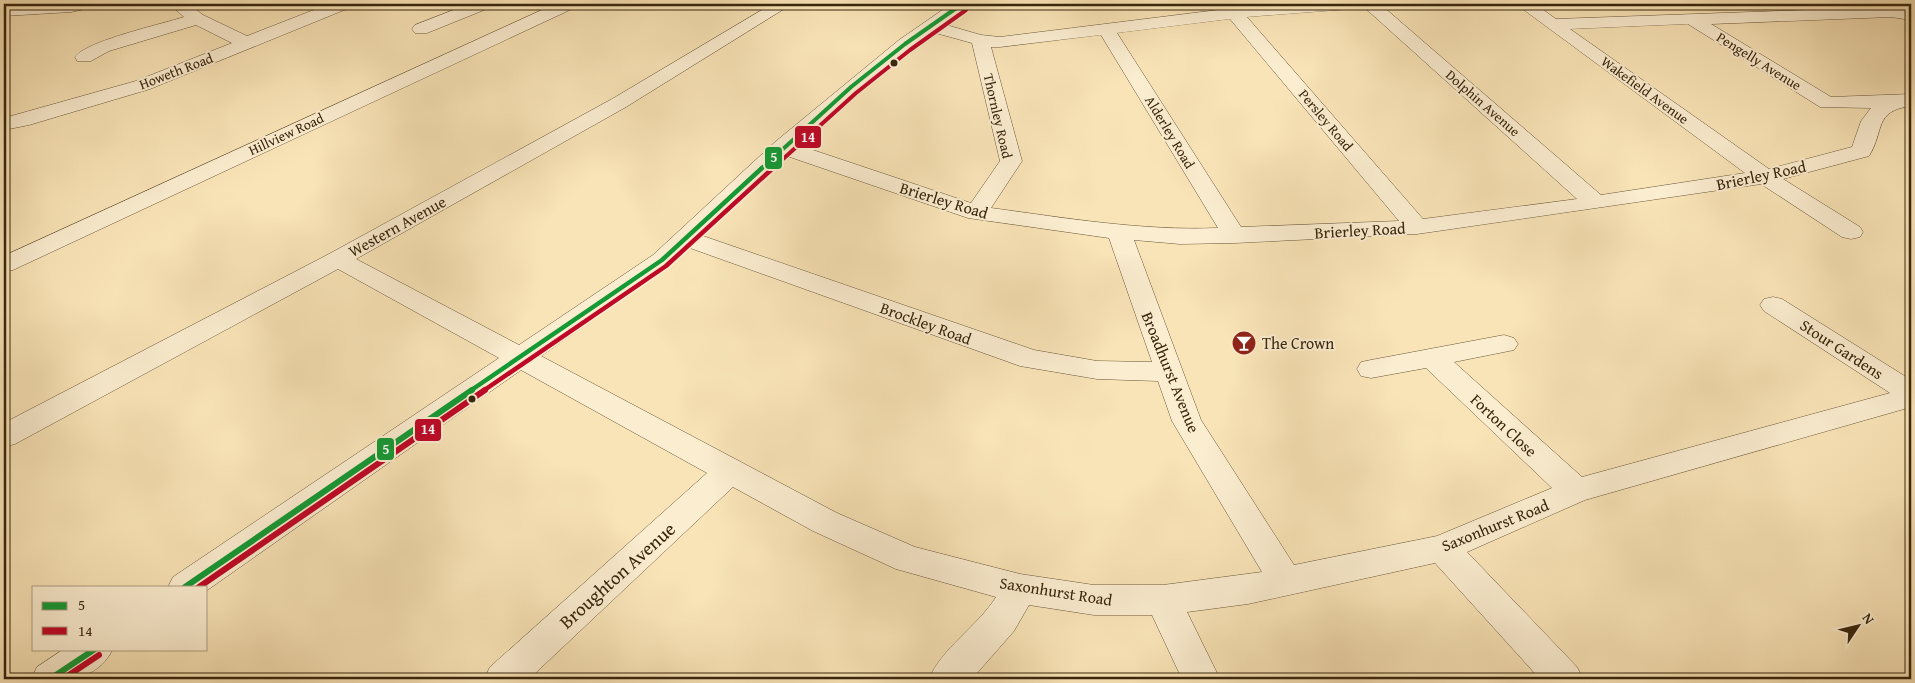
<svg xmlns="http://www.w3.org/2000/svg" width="1915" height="683" font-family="'Gentium Book Plus',serif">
	<rect width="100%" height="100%" fill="#f9e4b7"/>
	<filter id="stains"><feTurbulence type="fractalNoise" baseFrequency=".004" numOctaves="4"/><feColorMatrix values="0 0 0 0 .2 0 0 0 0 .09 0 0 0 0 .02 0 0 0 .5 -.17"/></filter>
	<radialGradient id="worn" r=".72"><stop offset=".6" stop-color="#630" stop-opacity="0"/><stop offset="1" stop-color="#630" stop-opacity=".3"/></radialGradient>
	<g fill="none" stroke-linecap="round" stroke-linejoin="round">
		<defs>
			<path id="minor" d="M 40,4 L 92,4 L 90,8 L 71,12 L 4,16 L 4,6 Z
				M 177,4 L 189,4 L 203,15 L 247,36 L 329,4 L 351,4 L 349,8 L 150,89 L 29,125 L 4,130 L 4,118 L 136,81 L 232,43 L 196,25 L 109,51 L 91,61 L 77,61 L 75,57 C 86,41 162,24 184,17 L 174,8 Z
				M 469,4 L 485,4 L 486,6 L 484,10 L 427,33 L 415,33 L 412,29 L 415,25 Z
				M 555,4 L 576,4 L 574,8 L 13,270 L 4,272 L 4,256 Z
				M 772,4 L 792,4 L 626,107 L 356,259 L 519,345 L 653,255 L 775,142 L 899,40 L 951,4 L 970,4 L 943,24 L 981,35 L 1000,37 L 1234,8 L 1293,4 L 1380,4 L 1601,195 L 1745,173 L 1516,4 L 1535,4 L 1556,19 L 1891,7 L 1911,10 L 1911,20 L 1891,17 L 1711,24 L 1831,97 L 1911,94 L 1911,106 C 1873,111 1885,131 1869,156 L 1783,179 L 1860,227 L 1863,232 L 1860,237 L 1851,239 L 1842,237 L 1761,184 L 1417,234 L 1235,243 L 1180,244 L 1134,240 L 1201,420 L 1294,565 L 1437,536 L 1552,488 L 1426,368 L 1371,378 L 1361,376 L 1357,369 L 1361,362 L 1371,360 L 1504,335 L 1514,338 L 1518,344 L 1514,350 L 1454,362 L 1582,477 L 1890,393 L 1764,311 L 1760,305 L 1764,299 L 1773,297 L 1782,299 L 1911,380 L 1911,407 L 1585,500 L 1467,552 L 1577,667 L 1583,679 L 1540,679 L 1435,563 L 1248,604 L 1187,612 L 1220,679 L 1182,679 L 1152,615 L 1094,615 L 1029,605 L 1014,631 L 972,679 L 929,679 C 941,649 978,626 996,597 L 896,569 L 813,531 L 733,487 L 529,679 L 484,679 L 490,667 L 707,473 L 521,370 L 206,591 L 206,587 L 168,587 L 173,577 L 499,358 L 338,269 L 15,444 L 4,447 L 4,423 L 329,254 L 612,99 ZM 1365,8 L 1577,199 L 1423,219 L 1247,17 ZM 1230,19 L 1399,221 L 1241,227 L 1117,33 ZM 1688,24 L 1820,107 L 1871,108 L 1861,121 L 1852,147 L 1769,169 L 1570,29 ZM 932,32 L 972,43 L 1000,161 L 971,203 L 798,145 L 858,91 ZM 1101,35 L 1218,228 C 1142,231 1066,218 991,208 L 1022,161 L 991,47 L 1000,47 ZM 787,156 L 968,218 L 1109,238 L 1152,362 L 1097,361 L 1034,350 L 703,236 ZM 690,248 L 1020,366 L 1097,379 L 1158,381 L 1172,421 L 1262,572 L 1163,585 L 1094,585 L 1020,574 L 915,547 L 837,513 L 541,356 L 671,265 Z
				M 64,649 L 113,649 C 96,683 64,679 31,679 L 37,667 Z"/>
		</defs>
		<use href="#minor" stroke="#695638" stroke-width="1"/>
		<use href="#minor" fill="#fbedd0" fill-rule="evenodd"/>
		<defs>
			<path id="bus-1-far2" d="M 761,169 L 851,87 L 905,44 L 962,4"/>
			<path id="bus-1-far1" d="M 470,391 L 662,260 L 762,168"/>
			<path id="bus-1" d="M 185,587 L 472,390
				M 50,679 L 95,649"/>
			<path id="bus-2-far2" d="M 772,169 L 856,93 L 910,50 L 966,10"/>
			<path id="bus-2-far1" d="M 483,391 L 666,266 L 773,168"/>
			<path id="bus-2" d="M 199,587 L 485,390
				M 63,679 L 99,655"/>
		</defs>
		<use href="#bus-1-far2" stroke="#fbedd0" stroke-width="6"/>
		<use href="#bus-1-far1" stroke="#fbedd0" stroke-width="8"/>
		<use href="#bus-1" stroke="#fbedd0" stroke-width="10"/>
		<use href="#bus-2-far2" stroke="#fbedd0" stroke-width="6"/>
		<use href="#bus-2-far1" stroke="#fbedd0" stroke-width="8"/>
		<use href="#bus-2" stroke="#fbedd0" stroke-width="10"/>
		<use href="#bus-1-far2" stroke="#149934" stroke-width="4"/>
		<use href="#bus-1-far1" stroke="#149934" stroke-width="4.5"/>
		<use href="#bus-1" stroke="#149934" stroke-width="6"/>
		<use href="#bus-2-far2" stroke="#be0826" stroke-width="4"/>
		<use href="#bus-2-far1" stroke="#be0826" stroke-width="4.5"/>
		<use href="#bus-2" stroke="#be0826" stroke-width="6"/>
	</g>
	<defs>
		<symbol id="bar-disc" viewBox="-11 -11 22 22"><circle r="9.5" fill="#8f2418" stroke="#fbedd0"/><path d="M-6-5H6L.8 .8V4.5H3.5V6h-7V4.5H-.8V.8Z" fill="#fff"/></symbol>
	</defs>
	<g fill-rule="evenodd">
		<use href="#bar-disc" x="1230" y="329" width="28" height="28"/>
	</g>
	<g fill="#39260d" stroke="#fbedd0" stroke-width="2">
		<circle cx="894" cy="63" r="4.5"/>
		<circle cx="472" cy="399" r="4.5"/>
	</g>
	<g text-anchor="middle" stroke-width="4" stroke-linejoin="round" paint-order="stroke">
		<g font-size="14" fill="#39260d" stroke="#fbedd0">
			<text transform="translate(1759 61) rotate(32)" y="5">Pengelly Avenue</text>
			<text transform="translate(176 71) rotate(-21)" y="5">Howeth Road</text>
			<text transform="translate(1645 90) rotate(36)" y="5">Wakefield Avenue</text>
			<text transform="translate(1483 103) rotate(41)" y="5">Dolphin Avenue</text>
			<text transform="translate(998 116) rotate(77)" y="5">Thornley Road</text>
			<text transform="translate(1326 120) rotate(50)" y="5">Persley Road</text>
			<text transform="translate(1170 132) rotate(59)" y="5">Alderley Road</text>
			<text transform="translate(286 134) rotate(-25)" y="5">Hillview Road</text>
		</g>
		<g font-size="16" fill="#39260d" stroke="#fbedd0">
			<text transform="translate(1761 175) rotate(-12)" y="6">Brierley Road</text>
			<text transform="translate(944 200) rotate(17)" y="6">Brierley Road</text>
			<text transform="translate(397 226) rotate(-29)" y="6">Western Avenue</text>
			<text transform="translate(1360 230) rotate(-3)" y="6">Brierley Road</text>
			<text transform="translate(926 323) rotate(20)" y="6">Brockley Road</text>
			<text transform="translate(1842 349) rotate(33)" y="6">Stour Gardens</text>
			<text transform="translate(1171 372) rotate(68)" y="6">Broadhurst Avenue</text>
			<text transform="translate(1504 425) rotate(43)" y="6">Forton Close</text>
			<text transform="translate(1495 525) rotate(-22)" y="6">Saxonhurst Road</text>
			<text transform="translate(1056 591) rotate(9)" y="6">Saxonhurst Road</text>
		</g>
		<g font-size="16" fill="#39260d" stroke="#fbedd0" text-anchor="start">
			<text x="1262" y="349">The Crown</text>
		</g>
		<g font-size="19" fill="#39260d" stroke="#fbedd0">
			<text transform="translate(617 575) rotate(-42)" y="7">Broughton Avenue</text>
		</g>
	</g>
	<g stroke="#fbedd0" stroke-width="2">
		<rect x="794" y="125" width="28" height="24" rx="5" fill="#be0826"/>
		<rect x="764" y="146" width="19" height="24" rx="5" fill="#149934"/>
		<rect x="414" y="418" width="28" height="24" rx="5" fill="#be0826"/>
		<rect x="376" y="437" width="19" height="24" rx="5" fill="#149934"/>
	</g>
	<g font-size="14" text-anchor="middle" font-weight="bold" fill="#fff">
		<text x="808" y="142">14</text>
		<text x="774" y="162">5</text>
		<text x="428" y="434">14</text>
		<text x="386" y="454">5</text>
	</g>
	<rect width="1915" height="683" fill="none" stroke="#f9e4b7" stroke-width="20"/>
	<rect x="5" y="5" width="1905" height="673" fill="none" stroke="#39260d" stroke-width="2.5"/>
	<rect x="10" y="10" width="1895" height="663" fill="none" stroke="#39260d"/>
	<rect x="32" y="586" width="175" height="65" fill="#fbedd0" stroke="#ad9d82"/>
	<rect x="42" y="602" width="25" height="8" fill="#149934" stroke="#ad9d82"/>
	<text x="78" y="610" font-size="15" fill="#39260d">5</text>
	<rect x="42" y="627" width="25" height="8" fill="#be0826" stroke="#ad9d82"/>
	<text x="78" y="636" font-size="15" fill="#39260d">14</text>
	<g transform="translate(1858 626) rotate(55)" stroke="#fbedd0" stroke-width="4" paint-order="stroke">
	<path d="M0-4L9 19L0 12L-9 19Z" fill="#39260d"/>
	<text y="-8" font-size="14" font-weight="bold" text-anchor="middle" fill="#39260d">N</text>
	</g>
	<rect width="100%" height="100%" filter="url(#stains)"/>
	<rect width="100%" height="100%" fill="url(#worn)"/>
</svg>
